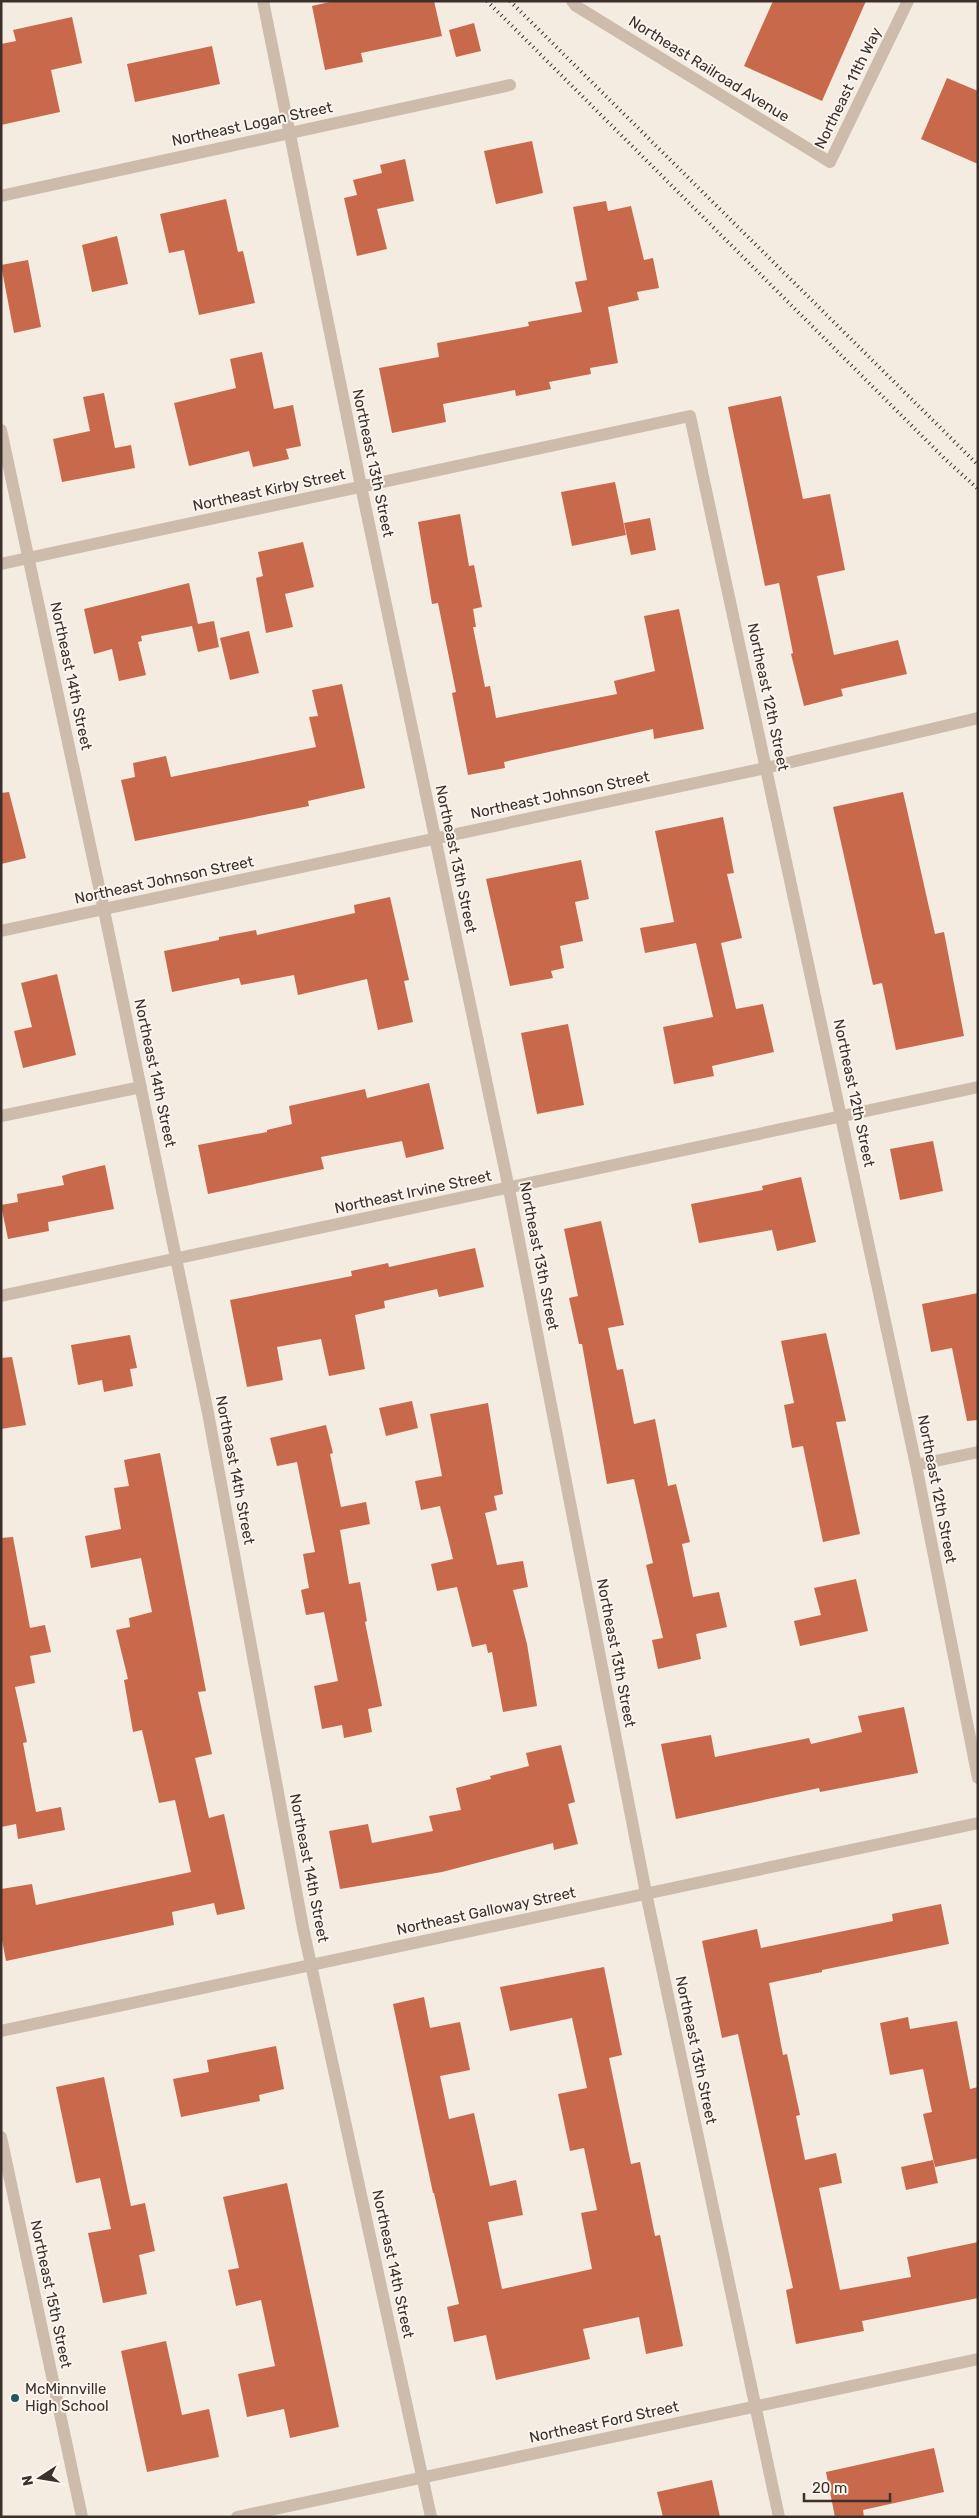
<svg xmlns="http://www.w3.org/2000/svg" width="979" height="2518" font-family="Rubik,sans-serif">
	<rect width="100%" height="100%" fill="#f4ebe1"/>
	<path fill="#c8694b" d="M 334,1 L 434,1 L 442,36 L 361,53 L 363,62 L 325,70 L 312,6 Z
		M 773,1 L 866,1 L 822,101 L 744,66 Z
		M 72,17 L 82,63 L 51,70 L 60,112 L 1,125 L 1,44 L 16,41 L 13,30 Z
		M 474,23 L 481,51 L 456,57 L 449,30 Z
		M 212,46 L 220,84 L 135,102 L 127,64 Z
		M 947,78 L 978,91 L 978,164 L 921,139 Z
		M 532,141 L 543,193 L 496,204 L 484,151 Z
		M 405,159 L 414,201 L 377,209 L 387,249 L 357,256 L 344,198 L 357,195 L 353,180 L 382,173 L 380,165 Z
		M 226,199 L 238,252 L 243,251 L 255,303 L 199,315 L 184,250 L 169,253 L 160,214 Z
		M 606,201 L 608,211 L 631,206 L 644,260 L 653,258 L 659,288 L 637,292 L 639,300 L 608,307 L 618,363 L 590,368 L 591,374 L 549,382 L 551,389 L 516,396 L 515,390 L 443,404 L 446,422 L 392,433 L 379,368 L 439,357 L 437,343 L 529,326 L 528,322 L 582,312 L 575,282 L 587,280 L 573,207 Z
		M 117,236 L 128,284 L 92,292 L 82,245 Z
		M 28,260 L 41,327 L 14,333 L 1,265 Z
		M 262,352 L 274,409 L 293,405 L 301,446 L 286,449 L 289,459 L 253,467 L 249,451 L 189,466 L 174,403 L 236,388 L 230,359 Z
		M 104,393 L 115,448 L 131,445 L 135,468 L 62,482 L 53,439 L 90,431 L 83,397 Z
		M 781,396 L 803,499 L 830,494 L 845,570 L 817,576 L 834,655 L 898,640 L 907,674 L 841,689 L 843,696 L 804,706 L 791,654 L 793,653 L 779,583 L 765,586 L 728,407 Z
		M 615,482 L 626,535 L 572,546 L 561,492 Z
		M 460,514 L 469,566 L 474,565 L 482,607 L 473,609 L 476,627 L 473,627 L 485,687 L 490,686 L 496,718 L 617,694 L 614,681 L 655,671 L 644,616 L 679,609 L 704,729 L 654,739 L 653,729 L 504,762 L 505,768 L 468,775 L 452,693 L 456,692 L 438,603 L 432,604 L 418,522 Z
		M 650,518 L 656,550 L 631,555 L 624,523 Z
		M 303,542 L 314,587 L 285,594 L 293,627 L 266,633 L 256,578 L 263,576 L 258,552 Z
		M 189,583 L 198,624 L 214,621 L 219,647 L 198,652 L 192,626 L 141,636 L 142,641 L 138,642 L 146,675 L 119,681 L 112,649 L 94,654 L 84,609 Z
		M 249,631 L 259,673 L 230,680 L 220,638 Z
		M 342,684 L 365,788 L 308,801 L 309,806 L 135,841 L 121,780 L 135,777 L 133,763 L 166,756 L 171,777 L 316,747 L 309,717 L 318,716 L 312,690 Z
		M 9,792 L 26,858 L 1,864 L 1,793 Z
		M 903,792 L 935,934 L 944,932 L 964,1036 L 896,1050 L 882,983 L 873,985 L 833,807 Z
		M 723,817 L 734,873 L 727,874 L 742,938 L 721,943 L 736,1009 L 763,1004 L 774,1052 L 712,1066 L 714,1076 L 674,1084 L 663,1027 L 713,1017 L 696,943 L 645,953 L 640,928 L 674,922 L 655,831 Z
		M 581,860 L 589,899 L 575,902 L 583,941 L 560,946 L 564,968 L 551,971 L 553,978 L 510,986 L 486,879 Z
		M 390,897 L 409,980 L 404,981 L 413,1022 L 378,1030 L 367,979 L 298,995 L 294,975 L 241,985 L 239,978 L 172,992 L 164,951 L 219,940 L 219,937 L 256,930 L 257,935 L 355,913 L 354,905 Z
		M 57,974 L 76,1055 L 23,1068 L 14,1031 L 32,1027 L 21,983 Z
		M 568,1024 L 584,1105 L 537,1114 L 521,1033 Z
		M 429,1083 L 444,1149 L 406,1158 L 402,1141 L 321,1157 L 324,1169 L 208,1194 L 198,1145 L 267,1132 L 267,1130 L 292,1124 L 289,1106 L 365,1089 L 367,1098 Z
		M 933,1141 L 943,1191 L 900,1200 L 890,1149 Z
		M 105,1165 L 114,1209 L 48,1222 L 49,1231 L 8,1239 L 1,1205 L 18,1202 L 17,1194 L 64,1185 L 62,1176 L 71,1173 Z
		M 801,1177 L 816,1242 L 777,1251 L 772,1230 L 699,1243 L 691,1204 L 763,1190 L 762,1186 Z
		M 601,1221 L 624,1325 L 608,1328 L 617,1370 L 623,1369 L 634,1424 L 655,1419 L 668,1486 L 676,1484 L 690,1542 L 682,1544 L 693,1597 L 719,1592 L 727,1627 L 696,1634 L 701,1659 L 658,1669 L 652,1640 L 663,1638 L 646,1565 L 653,1563 L 634,1479 L 607,1484 L 582,1344 L 579,1344 L 569,1298 L 578,1296 L 564,1229 Z
		M 475,1248 L 484,1287 L 439,1297 L 437,1289 L 384,1301 L 385,1308 L 355,1315 L 365,1369 L 329,1376 L 321,1339 L 277,1347 L 283,1380 L 247,1387 L 230,1300 L 352,1276 L 351,1271 L 388,1263 L 389,1267 Z
		M 978,1293 L 978,1420 L 967,1421 L 952,1348 L 931,1352 L 922,1304 Z
		M 826,1333 L 846,1421 L 836,1422 L 860,1534 L 823,1542 L 803,1446 L 792,1448 L 784,1405 L 794,1403 L 781,1341 Z
		M 130,1335 L 137,1368 L 130,1369 L 133,1386 L 104,1392 L 102,1380 L 78,1385 L 71,1345 Z
		M 12,1357 L 26,1425 L 1,1429 L 1,1358 Z
		M 412,1401 L 418,1428 L 386,1436 L 379,1408 Z
		M 488,1403 L 503,1494 L 494,1496 L 497,1510 L 485,1513 L 497,1565 L 523,1561 L 528,1587 L 513,1590 L 527,1644 L 537,1706 L 503,1712 L 492,1652 L 488,1653 L 486,1644 L 472,1647 L 457,1587 L 437,1591 L 431,1564 L 453,1559 L 440,1506 L 421,1510 L 415,1481 L 442,1476 L 430,1414 Z
		M 326,1425 L 333,1453 L 330,1454 L 341,1507 L 366,1502 L 370,1524 L 340,1530 L 349,1584 L 360,1582 L 367,1621 L 365,1622 L 382,1706 L 368,1709 L 372,1732 L 344,1738 L 342,1725 L 322,1729 L 314,1686 L 338,1681 L 324,1612 L 306,1615 L 301,1590 L 309,1588 L 303,1554 L 315,1552 L 297,1462 L 277,1466 L 270,1438 Z
		M 160,1453 L 206,1691 L 198,1692 L 212,1754 L 195,1758 L 209,1818 L 224,1814 L 245,1909 L 217,1915 L 214,1903 L 172,1912 L 174,1925 L 6,1961 L 1,1935 L 1,1889 L 32,1884 L 36,1905 L 191,1872 L 175,1800 L 159,1803 L 142,1730 L 133,1732 L 124,1680 L 128,1679 L 116,1630 L 130,1627 L 129,1618 L 152,1612 L 141,1558 L 91,1568 L 85,1536 L 121,1529 L 114,1488 L 129,1486 L 124,1460 Z
		M 13,1537 L 30,1628 L 45,1625 L 51,1652 L 30,1656 L 35,1683 L 15,1687 L 27,1742 L 23,1743 L 36,1812 L 61,1807 L 65,1830 L 18,1839 L 16,1824 L 1,1827 L 1,1538 Z
		M 856,1579 L 868,1631 L 800,1646 L 794,1621 L 821,1615 L 814,1588 Z
		M 904,1707 L 918,1773 L 820,1792 L 819,1788 L 676,1819 L 661,1744 L 711,1735 L 715,1757 L 809,1738 L 811,1744 L 862,1732 L 858,1716 Z
		M 561,1745 L 575,1802 L 568,1804 L 578,1844 L 554,1850 L 553,1843 L 442,1872 L 340,1889 L 329,1831 L 368,1824 L 372,1843 L 433,1831 L 429,1816 L 461,1810 L 456,1788 L 491,1779 L 490,1776 L 529,1766 L 526,1753 Z
		M 941,1904 L 949,1944 L 822,1970 L 822,1972 L 769,1983 L 783,2055 L 787,2054 L 800,2115 L 796,2116 L 805,2160 L 836,2153 L 842,2183 L 819,2188 L 840,2290 L 911,2277 L 907,2257 L 978,2242 L 978,2298 L 862,2321 L 864,2331 L 796,2344 L 786,2290 L 793,2288 L 738,2034 L 722,2038 L 702,1941 L 757,1929 L 761,1948 L 893,1921 L 892,1914 Z
		M 604,1967 L 622,2055 L 609,2058 L 631,2164 L 640,2162 L 655,2236 L 660,2235 L 683,2346 L 646,2354 L 639,2317 L 583,2329 L 590,2359 L 496,2380 L 486,2335 L 454,2342 L 447,2307 L 459,2304 L 434,2193 L 433,2193 L 393,2004 L 424,1997 L 430,2028 L 460,2022 L 470,2070 L 440,2076 L 449,2119 L 474,2113 L 490,2186 L 516,2180 L 523,2215 L 488,2222 L 502,2289 L 592,2269 L 581,2213 L 597,2210 L 584,2148 L 570,2151 L 558,2094 L 587,2088 L 572,2018 L 510,2031 L 500,1987 Z
		M 908,2017 L 910,2029 L 957,2021 L 970,2089 L 978,2087 L 978,2158 L 935,2167 L 923,2114 L 932,2112 L 923,2069 L 890,2075 L 880,2023 Z
		M 276,2046 L 284,2089 L 259,2095 L 260,2101 L 181,2117 L 173,2079 L 209,2072 L 207,2060 Z
		M 104,2077 L 131,2206 L 145,2203 L 155,2251 L 139,2255 L 147,2294 L 103,2303 L 88,2233 L 111,2229 L 100,2178 L 76,2183 L 56,2087 Z
		M 933,2160 L 938,2183 L 906,2190 L 901,2167 Z
		M 287,2183 L 339,2427 L 290,2438 L 284,2409 L 247,2417 L 238,2374 L 275,2366 L 261,2300 L 236,2306 L 228,2270 L 239,2268 L 223,2197 Z
		M 166,2341 L 182,2415 L 209,2409 L 219,2457 L 147,2472 L 121,2351 Z
		M 934,2448 L 944,2492 L 863,2510 L 864,2517 L 835,2517 L 826,2472 Z
		M 712,2480 L 720,2517 L 663,2517 L 657,2492 Z"/>
	<g fill="none" stroke-linecap="round" stroke-linejoin="round">
		<path stroke="#cdbbac" stroke-width="12" d="M 263,1 L 361,486 L 509,1189 L 646,1893 L 779,2517
			M 572,1 L 576,6 L 830,162 L 908,1
			M 1,196 L 510,85
			M 1,430 L 104,910 L 208,1413 L 303,1928 L 431,2517
			M 1,564 L 690,416 L 916,1465 L 978,1778
			M 1,931 L 766,768 L 978,718
			M 1,1116 L 141,1087
			M 1,1296 L 978,1087
			M 916,1465 L 978,1452
			M 1,2031 L 978,1823
			M 1,2137 L 82,2517
			M 237,2517 L 978,2359"/>
		<path stroke="#3b302b" stroke-width="4" stroke-dasharray="1 4" stroke-linecap="butt" d="M 487,1 L 945,459 L 978,489
			M 510,1 L 978,465"/>
	</g>
	<circle fill="#1f5a5e" stroke="#fbf5ee" stroke-width="2" cx="15" cy="2398" r="5"/>
	<g text-anchor="middle" stroke-width="4" stroke-linejoin="round" paint-order="stroke">
		<g font-size="15" fill="#3b302b" stroke="#fbf5ee">
			<text transform="translate(709 69) rotate(32)" y="5">Northeast Railroad Avenue</text>
			<text transform="translate(848 88) rotate(-64)" y="5">Northeast 11th Way</text>
			<text transform="translate(252 124) rotate(-12)" y="5">Northeast Logan Street</text>
			<text transform="translate(373 463) rotate(78)" y="5">Northeast 13th Street</text>
			<text transform="translate(269 490) rotate(-12)" y="5">Northeast Kirby Street</text>
			<text transform="translate(71 676) rotate(78)" y="5">Northeast 14th Street</text>
			<text transform="translate(768 697) rotate(78)" y="5">Northeast 12th Street</text>
			<text transform="translate(560 795) rotate(-12)" y="5">Northeast Johnson Street</text>
			<text transform="translate(456 859) rotate(78)" y="5">Northeast 13th Street</text>
			<text transform="translate(164 880) rotate(-12)" y="5">Northeast Johnson Street</text>
			<text transform="translate(155 1073) rotate(78)" y="5">Northeast 14th Street</text>
			<text transform="translate(854 1093) rotate(78)" y="5">Northeast 12th Street</text>
			<text transform="translate(413 1192) rotate(-12)" y="5">Northeast Irvine Street</text>
			<text transform="translate(539 1256) rotate(79)" y="5">Northeast 13th Street</text>
			<text transform="translate(235 1470) rotate(79)" y="5">Northeast 14th Street</text>
			<text transform="translate(937 1489) rotate(79)" y="5">Northeast 12th Street</text>
			<text transform="translate(616 1653) rotate(79)" y="5">Northeast 13th Street</text>
			<text transform="translate(309 1868) rotate(79)" y="5">Northeast 14th Street</text>
			<text transform="translate(486 1911) rotate(-12)" y="5">Northeast Galloway Street</text>
			<text transform="translate(696 2050) rotate(78)" y="5">Northeast 13th Street</text>
			<text transform="translate(393 2264) rotate(78)" y="5">Northeast 14th Street</text>
			<text transform="translate(51 2294) rotate(78)" y="5">Northeast 15th Street</text>
			<text transform="translate(604 2422) rotate(-12)" y="5">Northeast Ford Street</text>
		</g>
		<g font-size="15" fill="#3b302b" stroke="#fbf5ee" text-anchor="start">
			<text x="25" y="2394">McMinnville<tspan x="25" dy="17">High School</tspan></text>
		</g>
	</g>
	<rect width="979" height="2518" fill="none" stroke="#3b302b" stroke-width="5"/>
	<g transform="translate(40 2478) rotate(258)" stroke="#fbf5ee" stroke-width="4" paint-order="stroke">
	<path d="M0-4L9 19L0 12L-9 19Z" fill="#3b302b"/>
	<text y="-8" font-size="14" font-weight="bold" text-anchor="middle" fill="#3b302b">N</text>
	</g>
	<path d="M804 2493v8h86v-8" fill="none" stroke="#3b302b" stroke-width="2.5"/>
	<text x="812" y="2493" font-size="15" fill="#3b302b" stroke="#fbf5ee" stroke-width="4" paint-order="stroke">20 m</text>
</svg>
